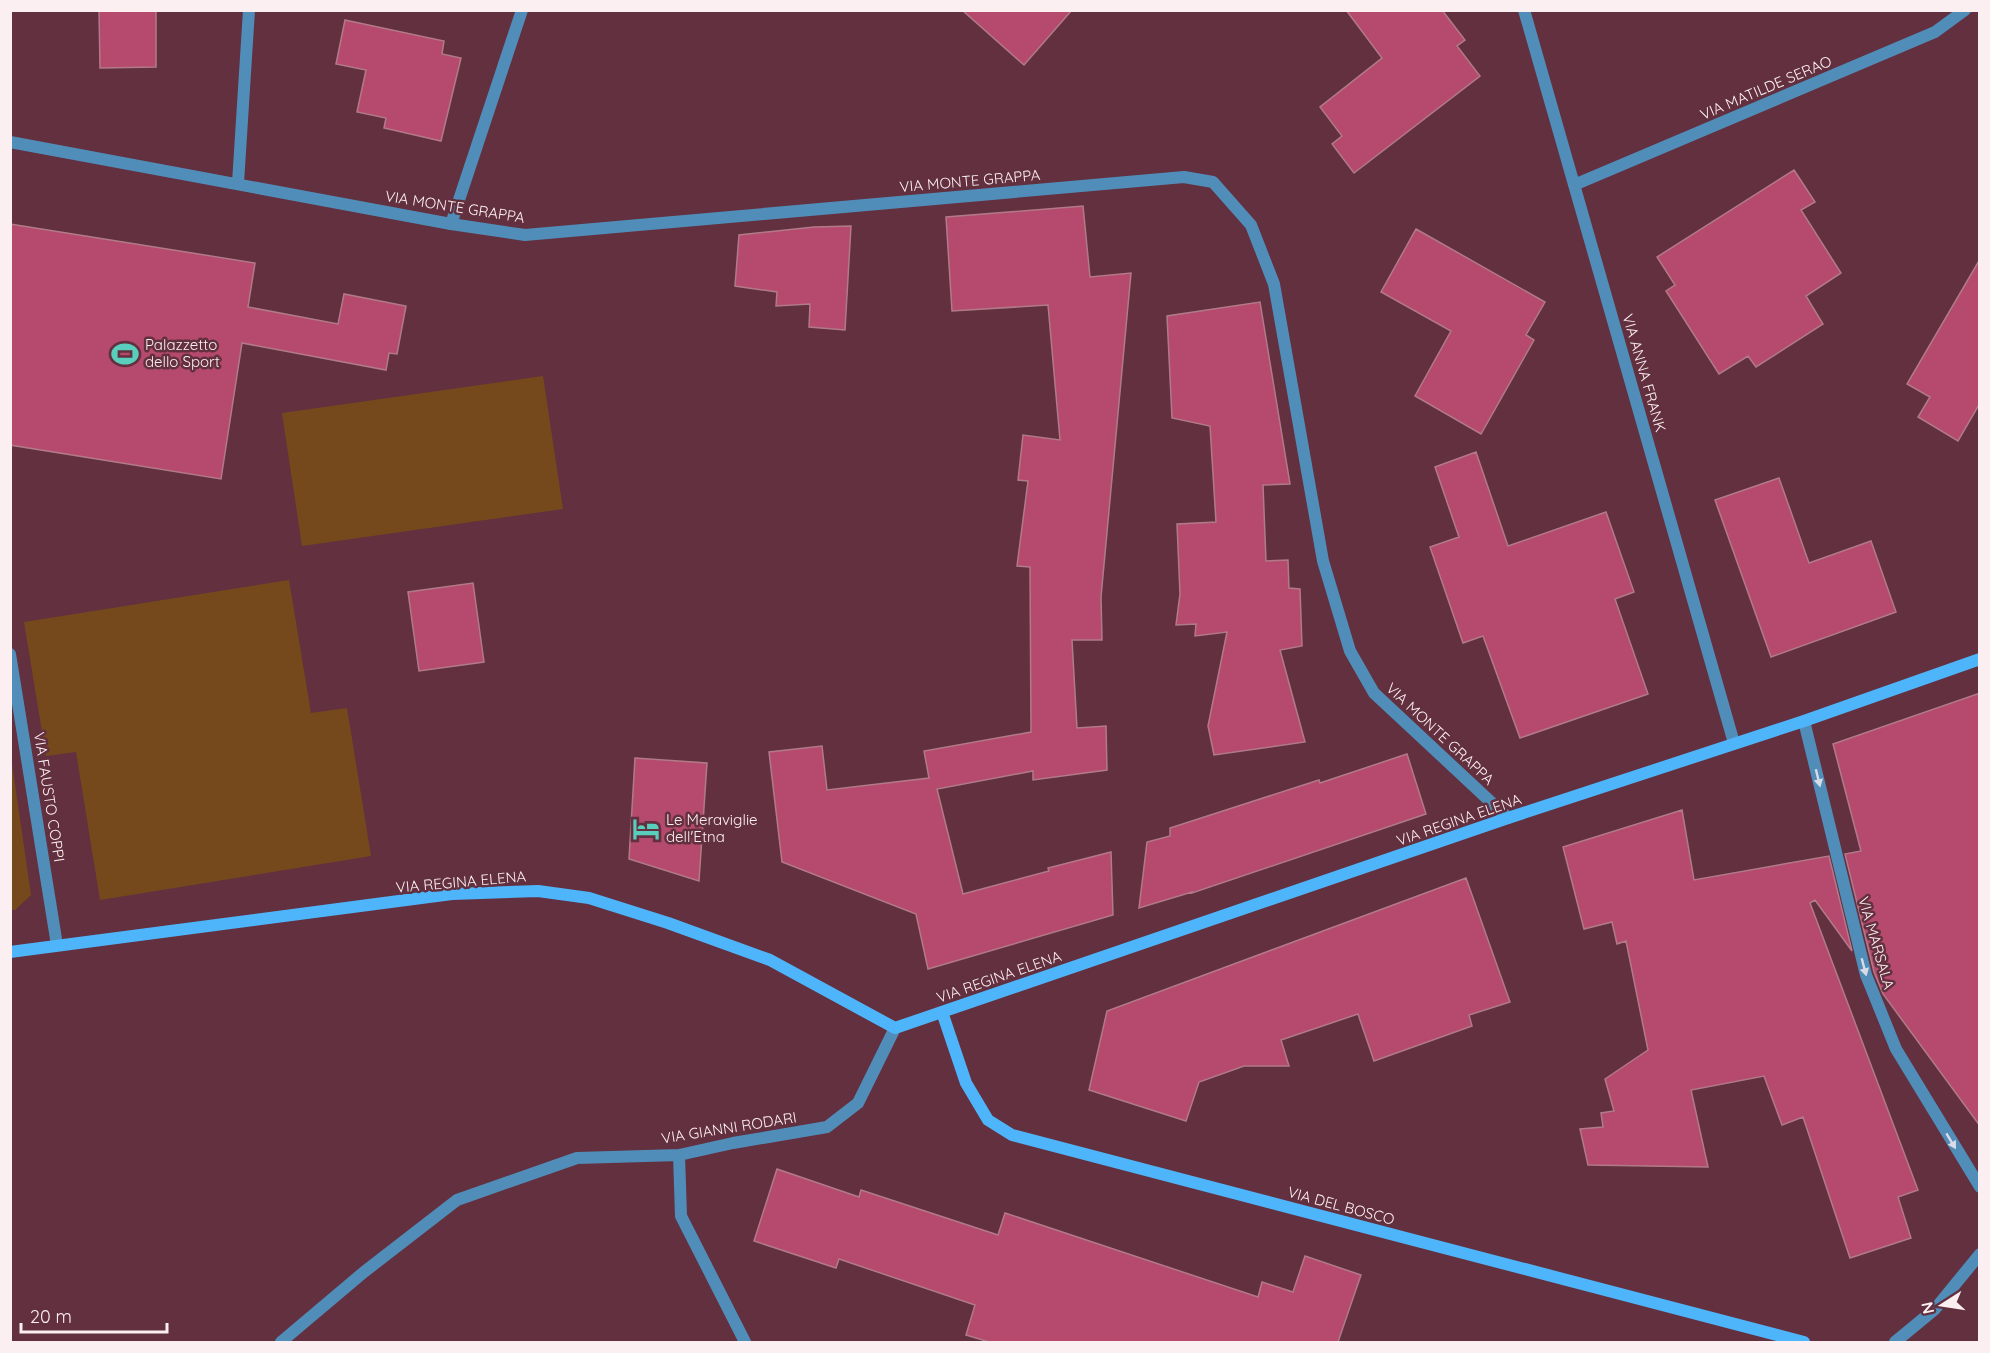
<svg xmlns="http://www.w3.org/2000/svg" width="1990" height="1353" font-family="Quicksand,sans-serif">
	<rect width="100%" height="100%" fill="#62303f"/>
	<path fill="#76491d" d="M 543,376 L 563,509 L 302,546 L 282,413 Z
		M 289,580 L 311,713 L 347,708 L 371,856 L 100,900 L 76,752 L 46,756 L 24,622 Z
		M 11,757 L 31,895 L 15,910 L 11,910 Z"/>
	<path fill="#b54a6e" stroke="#b27a89" stroke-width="1.5" d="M 99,10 L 156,10 L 156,67 L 100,68 Z
		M 962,10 L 1072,10 L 1024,65 Z
		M 1346,10 L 1442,10 L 1465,40 L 1457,46 L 1480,76 L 1354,173 L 1332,144 L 1342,136 L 1320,107 L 1382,58 Z
		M 345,20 L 444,41 L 442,54 L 461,58 L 441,141 L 384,128 L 386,118 L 357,112 L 366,70 L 336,64 Z
		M 1794,170 L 1815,202 L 1801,210 L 1841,273 L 1806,296 L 1823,324 L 1756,367 L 1748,356 L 1719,374 L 1666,291 L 1675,285 L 1657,257 Z
		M 1083,206 L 1090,277 L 1131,273 L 1101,597 L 1102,640 L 1072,640 L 1077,728 L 1106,726 L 1107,770 L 1033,780 L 1033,771 L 937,789 L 963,894 L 1049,871 L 1048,868 L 1111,852 L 1113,915 L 928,969 L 916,914 L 782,862 L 769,752 L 822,746 L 827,790 L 929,778 L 924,751 L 1031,732 L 1030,567 L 1017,566 L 1028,481 L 1018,480 L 1023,435 L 1060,440 L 1048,305 L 952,311 L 946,217 Z
		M 10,224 L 255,263 L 248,307 L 338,324 L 344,294 L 406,306 L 397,354 L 389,353 L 386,370 L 242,343 L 221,479 L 10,445 Z
		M 851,226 L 845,330 L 809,327 L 810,304 L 776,306 L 777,292 L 735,286 L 739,235 L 814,227 Z
		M 1416,229 L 1545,302 L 1526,335 L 1534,340 L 1481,434 L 1415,396 L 1451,331 L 1381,292 Z
		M 1980,259 L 1980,403 L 1958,441 L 1918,417 L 1930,397 L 1907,384 Z
		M 1260,302 L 1290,484 L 1263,485 L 1266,561 L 1288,560 L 1289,588 L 1300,589 L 1302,646 L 1280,650 L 1305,742 L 1214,755 L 1208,726 L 1227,632 L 1195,636 L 1196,624 L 1176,625 L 1180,594 L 1177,524 L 1216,522 L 1210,426 L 1172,418 L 1167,316 Z
		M 1476,452 L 1508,546 L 1606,512 L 1634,592 L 1615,599 L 1648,694 L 1520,738 L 1483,636 L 1463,643 L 1430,547 L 1459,537 L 1435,467 Z
		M 1779,478 L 1809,563 L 1871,541 L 1896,612 L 1771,657 L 1715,500 Z
		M 473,583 L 484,662 L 419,671 L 408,592 Z
		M 1980,693 L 1980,1126 L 1883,994 L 1874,972 L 1845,854 L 1861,851 L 1833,744 Z
		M 1407,754 L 1426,814 L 1192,893 L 1192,892 L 1139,908 L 1147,842 L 1170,836 L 1170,828 L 1319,780 L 1320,783 Z
		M 635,758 L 707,763 L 699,881 L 629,859 Z
		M 1682,810 L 1694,880 L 1829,856 L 1852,951 L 1815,900 L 1810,903 L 1918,1190 L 1898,1197 L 1911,1238 L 1850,1258 L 1803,1117 L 1782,1125 L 1764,1076 L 1691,1090 L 1708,1167 L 1588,1165 L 1580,1129 L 1603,1127 L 1601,1113 L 1614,1111 L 1605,1079 L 1648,1050 L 1626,941 L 1617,944 L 1612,922 L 1584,929 L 1563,847 Z
		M 1466,878 L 1510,1002 L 1469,1015 L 1472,1026 L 1374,1061 L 1358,1014 L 1281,1040 L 1289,1066 L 1244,1066 L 1199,1082 L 1186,1121 L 1089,1090 L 1107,1011 Z
		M 777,1169 L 859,1197 L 861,1190 L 998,1235 L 1005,1213 L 1258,1297 L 1262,1282 L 1293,1292 L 1305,1256 L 1361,1275 L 1338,1342 L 989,1342 L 966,1335 L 975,1305 L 839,1259 L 836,1268 L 754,1241 Z"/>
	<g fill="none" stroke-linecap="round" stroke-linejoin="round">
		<path stroke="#518db9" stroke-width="12" d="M 451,224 L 522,10"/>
		<path stroke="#518db9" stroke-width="12" d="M 1524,10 L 1734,743
			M 10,142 L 451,224 L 525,235 L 1184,177 L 1213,182 L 1251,225 L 1274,284 L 1323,561 L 1350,651 L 1374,693 L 1508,818
			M 238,183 L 249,10
			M 1574,185 L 1935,32 L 1965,10
			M 10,654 L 57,945
			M 1804,721 L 1866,975 L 1896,1049 L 1980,1187
			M 679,1155 L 681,1216 L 745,1342
			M 281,1342 L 364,1272 L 457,1200 L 577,1158 L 679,1155 L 733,1143 L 827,1127 L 858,1103 L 895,1028
			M 1895,1342 L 1935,1309 L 1980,1254"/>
		<path stroke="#4fb5fb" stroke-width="12" d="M 10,952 L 452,894 L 538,891 L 589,898 L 668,923 L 770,960 L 895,1028 L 1508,818 L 1804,721 L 1980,659
			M 942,1012 L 966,1083 L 988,1120 L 1012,1135 L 1804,1342"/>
	</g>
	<defs><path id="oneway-solid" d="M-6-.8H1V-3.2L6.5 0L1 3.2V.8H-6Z" transform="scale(1.5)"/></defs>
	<g fill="#dadbe7">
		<use href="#oneway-solid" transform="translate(1818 778) rotate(76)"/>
		<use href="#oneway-solid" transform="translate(1864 967) rotate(75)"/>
		<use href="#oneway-solid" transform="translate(1951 1141) rotate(59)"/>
	</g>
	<defs>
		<symbol id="stadium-bare" viewBox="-9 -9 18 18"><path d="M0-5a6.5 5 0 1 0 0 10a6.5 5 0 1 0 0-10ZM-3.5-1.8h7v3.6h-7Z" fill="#5acebc" stroke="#62303f" stroke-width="2.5" paint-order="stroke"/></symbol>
		<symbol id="hotel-bare" viewBox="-9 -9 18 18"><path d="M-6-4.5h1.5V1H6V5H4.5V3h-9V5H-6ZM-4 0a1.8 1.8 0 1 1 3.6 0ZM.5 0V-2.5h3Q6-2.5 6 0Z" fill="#5acebc" stroke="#62303f" stroke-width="2.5" paint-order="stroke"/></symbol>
	</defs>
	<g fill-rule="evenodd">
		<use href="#stadium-bare" x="106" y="335" width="38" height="38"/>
		<use href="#hotel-bare" x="627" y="810" width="38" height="38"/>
	</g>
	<g text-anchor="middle" stroke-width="5" stroke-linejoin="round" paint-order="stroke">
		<g font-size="15" fill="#fceff2" stroke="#62303f">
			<text transform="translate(1766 88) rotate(-23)" y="5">VIA MATILDE SERAO</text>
			<text transform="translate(970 181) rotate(-5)" y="5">VIA MONTE GRAPPA</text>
			<text transform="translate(455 207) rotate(9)" y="5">VIA MONTE GRAPPA</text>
			<text transform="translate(1644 373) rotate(74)" y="5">VIA ANNA FRANK</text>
			<text transform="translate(1440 734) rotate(43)" y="5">VIA MONTE GRAPPA</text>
			<text transform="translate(49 797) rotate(81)" y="5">VIA FAUSTO COPPI</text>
			<text transform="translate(1459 820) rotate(-19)" y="5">VIA REGINA ELENA</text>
			<text transform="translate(461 882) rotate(-5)" y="5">VIA REGINA ELENA</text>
			<text transform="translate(1876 943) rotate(74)" y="5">VIA MARSALA</text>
			<text transform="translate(999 977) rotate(-19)" y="5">VIA REGINA ELENA</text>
			<text transform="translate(729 1128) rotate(-9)" y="5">VIA GIANNI RODARI</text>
			<text transform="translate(1341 1206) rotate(15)" y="5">VIA DEL BOSCO</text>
		</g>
		<g font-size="15" fill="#fceff2" stroke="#62303f" text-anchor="start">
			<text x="145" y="350">Palazzetto<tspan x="145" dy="17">dello Sport</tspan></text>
			<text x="666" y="825">Le Meraviglie<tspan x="666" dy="17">dell'Etna</tspan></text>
		</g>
	</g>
	<rect width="1990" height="1353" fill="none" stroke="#fceff2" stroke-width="24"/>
	<g transform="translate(1942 1305) rotate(258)" stroke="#62303f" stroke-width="4.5" paint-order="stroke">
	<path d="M0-4.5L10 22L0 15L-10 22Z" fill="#fceff2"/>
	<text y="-9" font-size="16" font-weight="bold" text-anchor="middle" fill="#fceff2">N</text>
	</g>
	<path d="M21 1323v9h146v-9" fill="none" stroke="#fceff2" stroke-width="3"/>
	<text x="30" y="1323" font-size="18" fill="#fceff2" stroke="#62303f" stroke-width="4.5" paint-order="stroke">20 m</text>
</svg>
